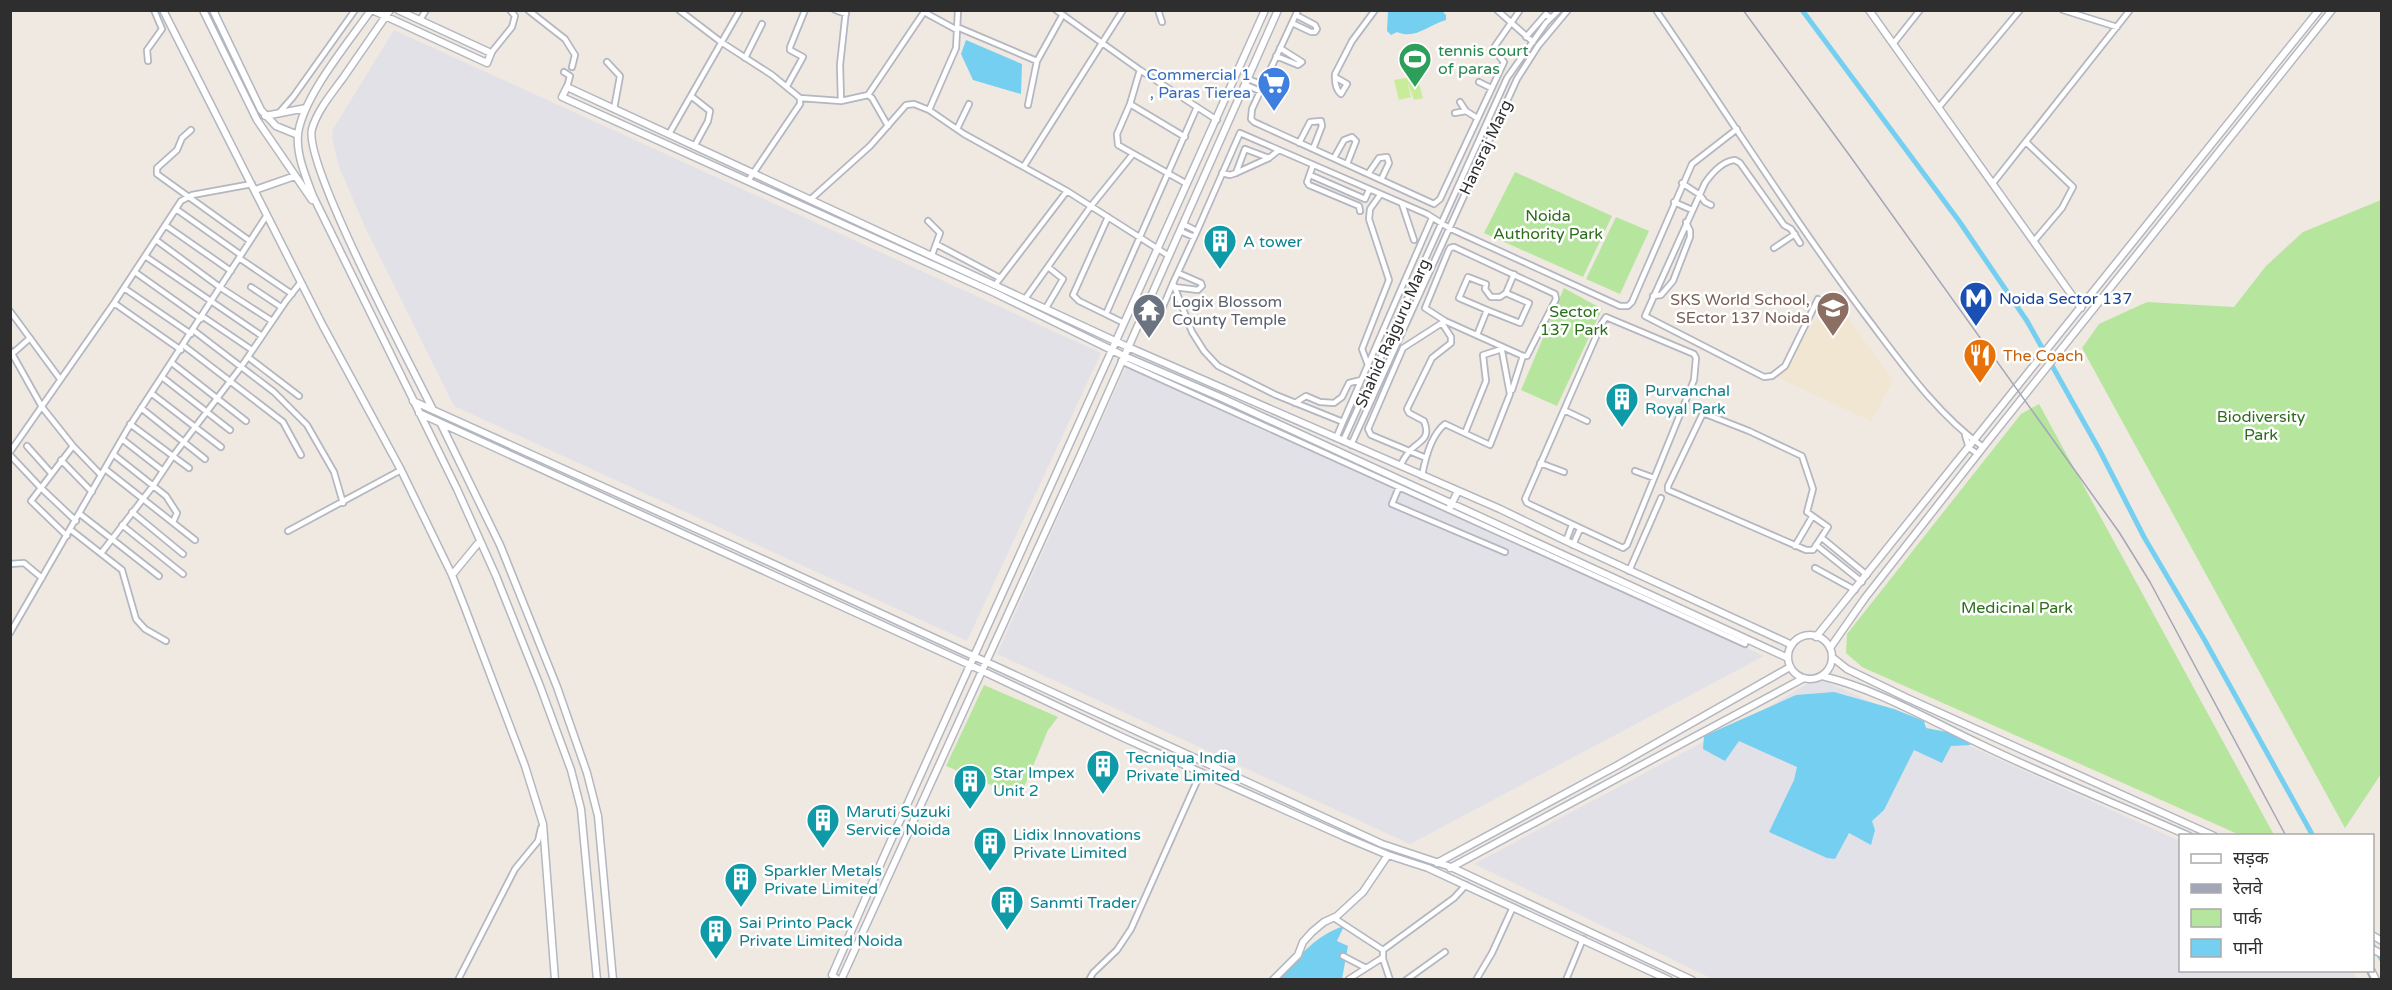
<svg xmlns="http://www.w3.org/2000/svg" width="2392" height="990" font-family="'Varela Round','Noto Sans Devanagari',sans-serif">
	<rect width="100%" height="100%" fill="#efe9e1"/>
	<path fill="#e3e1e8" d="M 394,30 L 1101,353 L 967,641 L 454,406 L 365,227 L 339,167 L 332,138 L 333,129 Z
		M 1126,366 L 1764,656 L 1410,844 L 997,654 Z
		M 1814,676 L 2180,841 L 2180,970 L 2353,971 L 2357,979 L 1713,979 L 1474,864 L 1765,709 L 1807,684 Z"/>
	<path fill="#f0e6d1" d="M 1832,296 L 1893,381 L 1871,421 L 1777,377 Z"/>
	<path fill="#b6e59e" d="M 1515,172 L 1612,216 L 1583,277 L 1484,233 Z
		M 2381,200 L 2381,774 L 2345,828 L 2082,348 L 2099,324 L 2147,302 L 2234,307 L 2266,266 L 2303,232 Z
		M 1616,217 L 1649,231 L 1620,294 L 1586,279 Z
		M 1564,288 L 1602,309 L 1557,406 L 1521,390 Z
		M 2039,404 L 2274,835 L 2240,835 L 1862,667 L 1846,653 L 1847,634 L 2021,414 Z
		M 984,685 L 1058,717 L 1048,730 L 1020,797 L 946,766 Z"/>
	<path fill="#c9ec9a" d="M 1417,76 L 1423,98 L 1414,100 L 1407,81 L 1411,97 L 1399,100 L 1394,80 Z"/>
	<path fill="#75cff0" d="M 1388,11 L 1442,11 L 1446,15 L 1446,20 C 1428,25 1415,40 1397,32 L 1391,35 L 1387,31 Z
		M 966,40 L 1022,64 L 1021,94 L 973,80 L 961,54 Z
		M 1834,692 L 1894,709 L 1924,721 L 1926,728 L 1957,734 L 1971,745 L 1951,746 L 1942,763 L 1914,750 L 1884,810 L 1872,821 L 1875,830 L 1871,845 L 1849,833 L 1835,859 L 1827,858 L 1769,832 L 1794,780 L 1797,767 L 1739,741 L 1725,761 L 1703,749 L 1704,736 L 1796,695 Z
		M 1344,926 L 1337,941 L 1348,946 L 1342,979 L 1280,979 L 1280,976 C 1300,956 1316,935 1344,926 Z"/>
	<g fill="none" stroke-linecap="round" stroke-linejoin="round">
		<path stroke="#75cff0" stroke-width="5" d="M 1802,10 L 1959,221 L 2027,321 L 2100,451 L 2144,537 L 2204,639 L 2313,836
			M 2372,944 L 2382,960"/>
		<defs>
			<path id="minor" d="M 528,10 L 565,39 L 575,55 L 572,67
				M 679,10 L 721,42 L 772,75 L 800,98 L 800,104 L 748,181
				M 835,10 L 846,14
				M 1056,10 L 1140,70 L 1217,120
				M 1158,10 L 1162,22
				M 1298,10 L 1252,109 L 1251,119 L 1254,122 L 1434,204 L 1440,199 L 1504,62 L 1494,50 L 1495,46 L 1520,10
				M 1497,10 L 1533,42
				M 1656,10 C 1727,113 1793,219 1868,319 C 1903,365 1936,413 1983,447
				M 2063,10 L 2117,27
				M 420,20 L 426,10
				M 1292,23 L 1311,32 L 1315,32 L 1317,29 L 1315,25 L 1296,15
				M 957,27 L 1037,61 L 1028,105
				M 1526,37 L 1546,14 L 1551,18
				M 1893,44 L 1920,10
				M 491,53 L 512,27 L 515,16 L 510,10
				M 1276,56 L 1298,65 L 1302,62 L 1280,48
				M 745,58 L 762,24
				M 148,61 L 147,50 L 162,29 L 154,10
				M 1037,61 L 1062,16
				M 607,62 L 620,76 L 614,109
				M 1140,70 L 1130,104 L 1117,134 L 1118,145 L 1187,184
				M 564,72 L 570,76 L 567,87
				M 1335,77 L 1347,84 L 1341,94 C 1335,89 1335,81 1335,74 L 1352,41 L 1375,10
				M 1248,79 L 1263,85
				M 1479,82 L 1491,88
				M 1246,85 L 1260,91
				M 787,86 L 803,57 L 790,50 L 790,47 L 805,10
				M 868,95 L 924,12 L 957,30 L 958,10
				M 691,96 L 710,111 L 708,121 L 695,145
				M 800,98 L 841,101 L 868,95 L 872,98 L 888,126
				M 841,101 L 840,65 L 846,10
				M 1460,102 L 1466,111 L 1477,118
				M 1130,104 L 1185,137
				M 1939,107 L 2020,10
				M 929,110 L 956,48 L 957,30
				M 1455,113 L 1466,111
				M 278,114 L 293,97 L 355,10
				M 957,129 L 969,104
				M 191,130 L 182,138 L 177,150 L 157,168 L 157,174 L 250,241
				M 669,134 L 740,10
				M 2026,142 L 2073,187 L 2062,208 L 2034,241
				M 1299,143 L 1310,122 L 1321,121 L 1322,126 L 1313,149
				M 1334,158 L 1344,140 L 1352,137 L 1356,141 L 1347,164
				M 1313,165 L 1307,182 L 1309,185 L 1359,206 L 1360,211
				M 1024,166 L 1123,10
				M 1222,173 L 1230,175 L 1236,173 L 1269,158 L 1279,150
				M 1236,173 L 1245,149 L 1269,158
				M 1368,174 L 1379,158 L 1387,157 L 1389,163 L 1381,180
				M 1310,175 L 1365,199 L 1369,190
				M 1682,183 L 1700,195 L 1705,202 L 1711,205
				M 1993,183 L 2130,10
				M 811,199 L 870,146 L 906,105 L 914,104 L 929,110 L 964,134 L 1067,191 L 1169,256
				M 1674,202 L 1692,210
				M 1402,204 L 1414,240
				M 176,209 L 241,255
				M 1108,217 L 1073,295 L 1079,301 L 1124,323
				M 928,221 L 940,233 L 932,255
				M 1183,224 L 1197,231 L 1173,283 L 1192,332 L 1204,351 L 1218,366 L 1276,395 L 1343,422
				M 165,225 L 231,271
				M 1180,231 L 1194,237
				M 1197,231 L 1240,133 L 1427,214 L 1449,228 L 1620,306 L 1628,306 L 1632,302 L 1692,164 L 1737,129
				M 156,240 L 221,288 L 272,321
				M 1800,243 L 1791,229 L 1784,225 L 1740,163 L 1735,160 C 1722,161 1712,173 1705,183 L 1645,316 L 1764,377 L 1772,376 L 1785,366 L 1818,299
				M 936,244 L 1000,278
				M 1454,247 L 1555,294 L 1556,299 L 1527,356 L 1523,356 L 1445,321 L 1425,308 L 1448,252 L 1450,248 Z
				M 1774,248 L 1795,234
				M 145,256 L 262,336
				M 239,258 L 292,294
				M 135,272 L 201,319
				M 995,285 L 1067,191
				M 251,287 L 281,307
				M 1174,287 L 1198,290 L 1202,286 L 1201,283 L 1178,273
				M 124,288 L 191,334
				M 1506,293 L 1514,274
				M 1653,296 L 1661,295 L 1673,281 L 1690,237 L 1690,231 L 1686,222
				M 1025,299 L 1091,206 L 1133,154
				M 114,303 L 181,350
				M 1046,308 L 1063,279 L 1048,267
				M 10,311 L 60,379
				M 1106,314 L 1197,107
				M 202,316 L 252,350
				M 1606,317 L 1694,354 L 1696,358 L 1694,380 L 1627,545 L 1623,548 L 1527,503 L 1525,499 L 1602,323 Z
				M 1141,318 L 1154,324
				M 1156,323 L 1173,283
				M 193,330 L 274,392 L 307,425 L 334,472 L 343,503
				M 1477,335 L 1487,310 L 1520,323 L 1529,303 L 1506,293 L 1500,297 L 1491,297 L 1485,289 L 1486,284 L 1468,277 L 1459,298 L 1487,310
				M 183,345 L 283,422 L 301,455
				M 10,350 L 42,407 L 73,446 L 101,475
				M 12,354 L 30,338
				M 248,357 L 299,396
				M 1121,361 L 1745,644 L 1747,639
				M 172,363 L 246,421
				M 1368,365 L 1362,349 L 1389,280 L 1369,219 L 1370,209 L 1380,195
				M 162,377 L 230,430
				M 1512,390 L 1523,356
				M 151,393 L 221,447
				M 1295,403 L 1306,396 L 1320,402 L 1334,403 L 1342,397 L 1349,383 L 1361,380
				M 141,408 L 205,459
				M 1564,410 L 1587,421
				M 1703,413 L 1749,431 L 1802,456 L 1813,489 L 1807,512 L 1828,527 L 1813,550 L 1806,550 L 1668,490 L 1668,486 Z
				M 130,424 L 189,468
				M 1465,433 L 1486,381 L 1483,355 L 1502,349
				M 1965,435 L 1969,448 L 1978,454
				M 1336,438 L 1432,218
				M 122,439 L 163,471
				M 1343,441 L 1507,78 L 1546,23 L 1559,10
				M 1351,445 L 1517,79 L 1538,46 L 1568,10
				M 27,446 L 51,473
				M 10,452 L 114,303 L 181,201 L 192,195 L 252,184
				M 113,454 L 166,496 L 177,513 L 173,522
				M 10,455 L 40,487 L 76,521
				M 1426,458 L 1371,435 L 1368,429 L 1403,348 L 1445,321
				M 61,460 L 92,492
				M 1540,463 L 1564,472
				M 1400,466 C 1402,462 1405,457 1408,453 C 1417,441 1432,441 1424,421 L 1409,413 L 1407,409 L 1432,358 L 1451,343 L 1451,337 L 1442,323
				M 105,469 L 195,540
				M 1635,471 L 1654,478
				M 1422,476 C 1425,459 1431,435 1445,424 L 1490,445 L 1510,394 L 1501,346
				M 1399,487 L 1392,504 L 1505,552
				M 132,512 L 183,554
				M 80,514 L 159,576
				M 122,525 L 183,574
				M 71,530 L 122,570 L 136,619 L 145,629 L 166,641
				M 288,531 L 401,470
				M 67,536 L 31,501 L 73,446
				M 1822,538 L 1867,575
				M 1566,541 L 1572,525
				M 1573,545 L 1580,529
				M 1816,545 L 1862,582
				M 1795,546 L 1812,517
				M 102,552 L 153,486 L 173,456 L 241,367 L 286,301 L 301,282
				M 10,564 L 24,563 L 42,578
				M 1815,568 L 1855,590
				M 1629,571 L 1661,498
				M 10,633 L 127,430 L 267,215
				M 1334,918 L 1383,950
				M 1343,956 L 1366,968
				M 1349,979 L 1382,958
				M 458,980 L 515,869 L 538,841 L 541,828
				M 1089,980 L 1093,973 L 1117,950 L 1131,929 L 1201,772
				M 1390,980 L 1383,959 L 1383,950 L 1454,898 L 1466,885
				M 1406,980 L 1445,952
				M 1476,980 L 1492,953 L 1513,907
				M 1566,980 L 1583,939"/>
			<path id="tertiary" d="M 163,10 L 323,326 L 401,470 L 452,575 L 465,608 L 525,766 L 543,824 L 555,980
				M 203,10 L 257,120 L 312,200
				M 213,10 L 261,110 L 276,126 L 298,135
				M 371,10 C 349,42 303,96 298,134 C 296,155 306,177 313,196 L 457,489 L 496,576 L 540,686 L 571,770 L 581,809 L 597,980
				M 372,10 L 487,63 L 491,53 L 398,10
				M 390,10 C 374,33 358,56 343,78 C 332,93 317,111 312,129 C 303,164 412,367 433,410
				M 1869,10 L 2081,308
				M 265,116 L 306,108
				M 255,190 L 295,176
				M 413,401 L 732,545 L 1382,844 L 1451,867 L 1692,980
				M 419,413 L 970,665 L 1124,738 L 1345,837 L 1388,855 L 1428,868 L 1669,980
				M 441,424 L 500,545 L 557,687 L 587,773 L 598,816 L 613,980
				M 1449,509 L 1458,491
				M 452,575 L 480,541
				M1788 657a22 22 0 1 1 44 0a22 22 0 1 1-44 0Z
				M 1816,637 L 2319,10
				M 1830,648 L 1865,598 L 1988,441 L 2332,10
				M 1832,657 L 1847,669 L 1907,698 L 2214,836
				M 1788,658 L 1222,398 L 1124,356 L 995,293 L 562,97 L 567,87 L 1128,347 L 1500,509 L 1566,541 L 1792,645
				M 1822,676 C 1877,689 1929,720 1980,744 C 2048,777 2119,805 2189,836
				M 1437,863 L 1618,765 L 1790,667
				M 1450,868 L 1804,678
				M 2372,935 L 2382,941
				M 2372,949 L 2382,954
				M 2371,970 L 2376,980
				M 838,980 L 832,975 L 884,856 L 1265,10
				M 841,980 L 1080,456 L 1278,10
				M 1273,980 L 1298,955 L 1303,942 L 1312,932 L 1324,922 L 1337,916 L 1363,892 L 1388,855"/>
		</defs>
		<use href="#minor" stroke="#b4b7c1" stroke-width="8"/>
		<use href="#tertiary" stroke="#b4b7c1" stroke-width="9"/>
		<use href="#minor" stroke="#fff" stroke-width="4.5"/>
		<use href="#tertiary" stroke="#fff" stroke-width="6"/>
		<path stroke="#a3a6b8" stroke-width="1.5" d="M 1743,10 L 1850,156 L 2119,532 L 2150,582 L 2286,836
			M 2366,970 L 2371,980"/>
	</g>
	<defs>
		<symbol id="stadium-pin" viewBox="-11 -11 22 30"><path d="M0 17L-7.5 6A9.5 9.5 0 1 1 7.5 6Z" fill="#2e9e5b" stroke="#fff"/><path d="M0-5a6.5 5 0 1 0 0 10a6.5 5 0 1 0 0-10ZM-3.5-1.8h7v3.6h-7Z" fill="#fff"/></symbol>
		<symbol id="supermarket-pin" viewBox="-11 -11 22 30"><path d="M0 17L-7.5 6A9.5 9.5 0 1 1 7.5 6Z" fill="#3f7fe0" stroke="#fff"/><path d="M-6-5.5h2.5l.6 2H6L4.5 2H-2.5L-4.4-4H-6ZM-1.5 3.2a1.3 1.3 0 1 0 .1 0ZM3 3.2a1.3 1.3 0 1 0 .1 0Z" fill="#fff"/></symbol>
		<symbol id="building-pin" viewBox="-11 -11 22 30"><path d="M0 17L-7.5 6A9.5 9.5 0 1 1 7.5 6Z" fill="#0f9aa8" stroke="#fff"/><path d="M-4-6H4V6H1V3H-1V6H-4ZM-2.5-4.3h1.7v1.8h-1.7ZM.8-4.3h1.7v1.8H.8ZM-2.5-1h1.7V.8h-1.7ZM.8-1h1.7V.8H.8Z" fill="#fff"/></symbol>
		<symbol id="metro-pin" viewBox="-11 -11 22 30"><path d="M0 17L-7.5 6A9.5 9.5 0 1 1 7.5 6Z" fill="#1a4fb4" stroke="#fff"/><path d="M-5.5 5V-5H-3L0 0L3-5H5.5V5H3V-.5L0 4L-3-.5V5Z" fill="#fff"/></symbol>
		<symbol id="school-pin" viewBox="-11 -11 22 30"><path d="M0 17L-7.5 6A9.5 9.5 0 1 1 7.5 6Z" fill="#8d6e63" stroke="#fff"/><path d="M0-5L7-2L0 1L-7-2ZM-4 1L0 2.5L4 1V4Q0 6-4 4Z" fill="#fff"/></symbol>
		<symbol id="temple-pin" viewBox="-11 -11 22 30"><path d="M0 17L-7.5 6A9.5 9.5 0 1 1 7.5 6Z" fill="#6b7280" stroke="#fff"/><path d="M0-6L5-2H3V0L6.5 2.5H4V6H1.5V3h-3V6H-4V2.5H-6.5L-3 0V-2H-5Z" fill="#fff"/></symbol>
		<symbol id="restaurant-pin" viewBox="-11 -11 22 30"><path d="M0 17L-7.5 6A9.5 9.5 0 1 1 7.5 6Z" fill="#e8710a" stroke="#fff"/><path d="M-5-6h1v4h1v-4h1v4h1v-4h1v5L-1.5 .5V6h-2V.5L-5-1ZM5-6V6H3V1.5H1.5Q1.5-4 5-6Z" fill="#fff"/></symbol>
	</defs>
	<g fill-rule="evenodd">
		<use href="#stadium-pin" x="1396" y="40" width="38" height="52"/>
		<use href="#supermarket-pin" x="1255" y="64" width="38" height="52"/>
		<use href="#building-pin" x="1201" y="222" width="38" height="52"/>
		<use href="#metro-pin" x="1957" y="279" width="38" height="52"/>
		<use href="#school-pin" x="1814" y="289" width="38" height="52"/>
		<use href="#temple-pin" x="1130" y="291" width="38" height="52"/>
		<use href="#restaurant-pin" x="1961" y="336" width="38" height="52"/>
		<use href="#building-pin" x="1603" y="380" width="38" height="52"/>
		<use href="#building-pin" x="1084" y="747" width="38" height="52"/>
		<use href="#building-pin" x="951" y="762" width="38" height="52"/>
		<use href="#building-pin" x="804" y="801" width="38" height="52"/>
		<use href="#building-pin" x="971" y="824" width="38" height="52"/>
		<use href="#building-pin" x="722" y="860" width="38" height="52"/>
		<use href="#building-pin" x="988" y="883" width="38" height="52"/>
		<use href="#building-pin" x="697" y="912" width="38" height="52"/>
	</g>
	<g text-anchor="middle" stroke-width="5" stroke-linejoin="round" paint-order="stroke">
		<g font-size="16" fill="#27864d" stroke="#fff" text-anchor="start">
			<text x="1438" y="56">tennis court<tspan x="1438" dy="18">of paras</tspan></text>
		</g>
		<g font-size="16" fill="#366cbe" stroke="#fff" text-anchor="end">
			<text x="1251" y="80">Commercial 1<tspan x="1251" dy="18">, Paras Tierea</tspan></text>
		</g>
		<g font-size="16" fill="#2e2e2e" stroke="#fff">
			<text transform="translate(1485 147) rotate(-65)" y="6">Hansraj Marg</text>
			<text transform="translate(1392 333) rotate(-66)" y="6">Shahid Rajguru Marg</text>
		</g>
		<g font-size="16" fill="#2c6e1b" stroke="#fff">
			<text x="1548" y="221">Noida<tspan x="1548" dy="18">Authority Park</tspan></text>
			<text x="1574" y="317">Sector<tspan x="1574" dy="18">137 Park</tspan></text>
			<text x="2261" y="422">Biodiversity<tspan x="2261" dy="18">Park</tspan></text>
			<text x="2017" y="613">Medicinal Park</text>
		</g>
		<g font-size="16" fill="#0d838f" stroke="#fff" text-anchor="start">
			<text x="1243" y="247">A tower</text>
			<text x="1645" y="396">Purvanchal<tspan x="1645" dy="18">Royal Park</tspan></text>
			<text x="1126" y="763">Tecniqua India<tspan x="1126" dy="18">Private Limited</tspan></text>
			<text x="993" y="778">Star Impex<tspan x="993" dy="18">Unit 2</tspan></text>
			<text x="846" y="817">Maruti Suzuki<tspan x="846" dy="18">Service Noida</tspan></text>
			<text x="1013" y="840">Lidix Innovations<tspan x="1013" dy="18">Private Limited</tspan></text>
			<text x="764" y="876">Sparkler Metals<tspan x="764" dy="18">Private Limited</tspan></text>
			<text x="1030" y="908">Sanmti Trader</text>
			<text x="739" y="928">Sai Printo Pack<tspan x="739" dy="18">Private Limited Noida</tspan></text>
		</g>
		<g font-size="16" fill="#164399" stroke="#fff" text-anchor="start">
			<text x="1999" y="304">Noida Sector 137</text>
		</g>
		<g font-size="16" fill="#785e54" stroke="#fff" text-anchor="end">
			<text x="1810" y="305">SKS World School,<tspan x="1810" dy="18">SEctor 137 Noida</tspan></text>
		</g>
		<g font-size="16" fill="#5b616d" stroke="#fff" text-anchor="start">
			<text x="1172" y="307">Logix Blossom<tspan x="1172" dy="18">County Temple</tspan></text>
		</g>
		<g font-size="16" fill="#c56008" stroke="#fff" text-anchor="start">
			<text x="2003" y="361">The Coach</text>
		</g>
	</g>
	<rect width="2392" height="990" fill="none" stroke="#2e2e2e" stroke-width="24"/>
	<rect x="2179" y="834" width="195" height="138" fill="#ffffff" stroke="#ababab" stroke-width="1.5"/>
	<rect x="2191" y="854" width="30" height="9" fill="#ffffff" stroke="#ababab" stroke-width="1.5"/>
	<text x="2233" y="864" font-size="18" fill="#2e2e2e">सड़क</text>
	<rect x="2191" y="884" width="30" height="9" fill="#a3a6b8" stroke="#ababab" stroke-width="1.5"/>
	<text x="2233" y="894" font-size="18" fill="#2e2e2e">रेलवे</text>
	<rect x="2191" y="909" width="30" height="18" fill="#b6e59e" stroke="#ababab" stroke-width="1.5"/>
	<text x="2233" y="924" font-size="18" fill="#2e2e2e">पार्क</text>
	<rect x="2191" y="939" width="30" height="18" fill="#75cff0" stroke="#ababab" stroke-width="1.5"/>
	<text x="2233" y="954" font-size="18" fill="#2e2e2e">पानी</text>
</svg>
